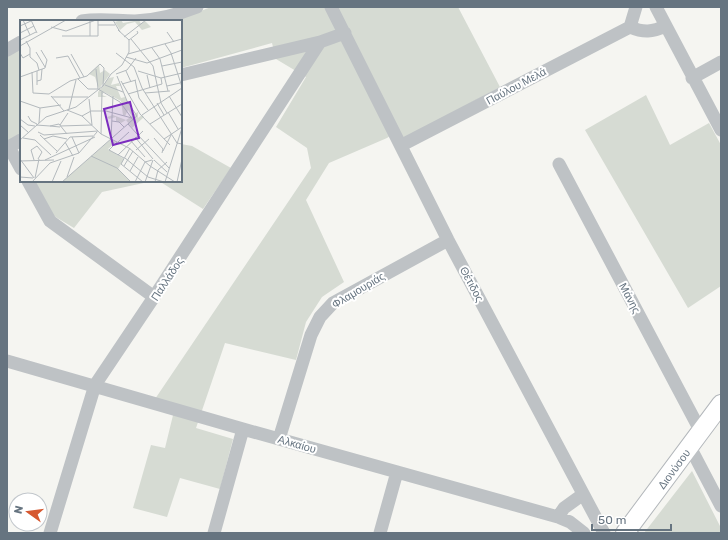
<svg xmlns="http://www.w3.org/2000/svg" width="728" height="540" font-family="Rubik,sans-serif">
	<rect width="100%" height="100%" fill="#f5f5f1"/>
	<path fill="#d6dbd3" d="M 211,7 L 458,7 L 500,87 L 403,139 L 397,131 L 387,138 L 329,163 L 306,200 L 344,282 L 322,297 L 306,322 L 296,360 L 225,343 L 196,428 L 233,439 L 220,489 L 180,478 L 167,517 L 133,508 L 151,445 L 165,448 L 175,407 L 155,399 L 311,168 L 307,148 L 276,127 L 306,77 L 276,59 L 272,43 L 181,68 L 181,21 L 175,21 Z
		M 21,47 L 21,149 L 13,138 L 7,142 L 7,55 Z
		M 646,95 L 670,145 L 709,123 L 721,145 L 721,286 L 688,308 L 585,130 Z
		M 181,144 L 192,146 L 231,168 L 203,209 L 159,181 L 181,181 Z
		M 31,181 L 153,181 L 102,192 L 74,228 L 39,207 Z
		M 692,471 L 721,528 L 721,533 L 644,533 Z"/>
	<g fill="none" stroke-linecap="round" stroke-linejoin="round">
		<defs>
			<path id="secondary" d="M 625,533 L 721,404"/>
		</defs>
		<use href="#secondary" stroke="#b3b7bb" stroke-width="20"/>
		<path stroke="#bec2c5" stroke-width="13" d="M 331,7 L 448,240 L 604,533
			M 656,7 L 721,130
			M 82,21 C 100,18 117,21 135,21 C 157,20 177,15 197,7
			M 630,27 C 644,33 652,32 666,26
			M 7,50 L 21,42
			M 181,75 L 320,42 L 345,33
			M 692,78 L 721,62
			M 402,145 L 630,27 L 636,7
			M 9,147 L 21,169
			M 7,148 L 21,140
			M 559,164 L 701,432
			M 28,181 L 50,221 L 154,297
			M 7,361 L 243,429 L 558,517 L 570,522 L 584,533
			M 279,439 L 311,335 L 320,317 L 333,303 L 448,240
			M 690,447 L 721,506
			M 558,517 L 564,508 L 582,495
			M 50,533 L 95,385 L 154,297 L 320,42
			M 214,533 L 243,429
			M 380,533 L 397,472"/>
		<use href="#secondary" stroke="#fff" stroke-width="18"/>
	</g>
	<g text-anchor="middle" stroke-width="4" stroke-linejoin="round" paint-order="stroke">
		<g font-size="11" fill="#667480" stroke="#fff">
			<text transform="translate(516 86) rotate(-28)" y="4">Παύλου Μελά</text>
			<text transform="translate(167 279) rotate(-57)" y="4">Παλλάδος</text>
			<text transform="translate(472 284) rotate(62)" y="4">Θέτιδος</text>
			<text transform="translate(358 290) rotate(-31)" y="4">Φλαμουριάς</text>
			<text transform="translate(630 298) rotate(62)" y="4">Μάνης</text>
			<text transform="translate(297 444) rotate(16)" y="4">Αλκαίου</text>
			<text transform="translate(674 469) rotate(-54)" y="4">Διονύσου</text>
		</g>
	</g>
	<g transform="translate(20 20)">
		<rect width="162" height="162" fill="#f5f5f1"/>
		<path d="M 101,0 L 103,3 L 119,0 L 121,4 L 125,1 L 131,7 L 122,10 L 115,2 L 107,4 L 100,10 L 95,2 ZM 79,45 L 80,53 L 85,50 L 90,54 L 79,69 L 75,57 L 69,54 ZM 94,57 L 91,65 L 99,63 L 100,66 L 96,66 L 101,78 L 105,77 L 114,94 L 118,92 L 118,98 L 122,95 L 124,97 L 112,108 L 106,100 L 101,103 L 96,101 L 96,97 L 89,99 L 87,97 L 93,95 L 106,100 L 112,96 L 108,90 L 105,96 L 103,95 L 101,81 L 84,72 L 82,75 L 87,77 L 78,77 L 78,72 L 89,58 ZM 90,120 L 96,122 L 88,129 L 104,139 L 98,149 L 111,162 L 42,162 Z" fill="#d6dbd3"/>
		<path fill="none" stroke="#b3b9bd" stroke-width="1" d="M 3,0 L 10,15M 11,0 L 17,13M 93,0 L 100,12M 70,1 L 70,16M 78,5 L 95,5M 0,6 L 11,1M 31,7 L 46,11 L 76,0M 147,12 L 154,22M 0,13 L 14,6M 42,16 L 78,16 L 78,0M 104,17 L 126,0M 111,19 L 133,46 L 141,83 L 147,93M 0,20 L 16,12M 109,20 L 118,13 L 117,11M 6,21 L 10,28 L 10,37 L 17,43 L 19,50M 145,24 L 151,33 L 162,67M 0,26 L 46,0M 132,28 L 140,39 L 148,71M 16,32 L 25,47M 0,33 L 3,38 L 10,34M 96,33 L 114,47 L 122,68 L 157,123 L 162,124M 51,34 L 64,57M 108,34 L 162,19M 106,37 L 127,43 L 162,30M 36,38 L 48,36 L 60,58M 142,46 L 162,42M 76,49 L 78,69 L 100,82 L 113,100M 17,51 L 17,65M 106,51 L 111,62M 118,51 L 141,58 L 162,53M 12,52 L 13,73 L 29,74M 96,54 L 107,50 L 116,38M 127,55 L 130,68M 0,57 L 25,48 L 27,40 L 21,30M 58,59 L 68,69 L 78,69M 115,60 L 119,78 L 128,90M 17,61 L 21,60 L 22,49M 101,61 L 120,94 L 150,125M 102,64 L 116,60M 85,65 L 103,72M 147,66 L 160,63M 125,73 L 150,71M 29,74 L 50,61 L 67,56 L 80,44 L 84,48 L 83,66M 108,74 L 142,64 L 141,58M 31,76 L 44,91M 149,76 L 162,97M 32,77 L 68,77M 0,81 L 20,88 L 41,85M 137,83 L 144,95M 49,89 L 56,60M 47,90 L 62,96 L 81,114 L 109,128 L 130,146 L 155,162M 148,92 L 158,109M 122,95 L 162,68M 8,96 L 11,101 L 17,104M 62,96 L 71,91 L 86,91 L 112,98M 0,99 L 8,105 L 15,106M 92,101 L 99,102 L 104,107M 19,103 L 20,88M 108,104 L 117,114M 130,104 L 162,84M 0,105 L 9,113M 16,105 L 30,106M 40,105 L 48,93M 40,106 L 72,105 L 69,79M 40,107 L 30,106 L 39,104 L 47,114M 18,112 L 24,115 L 78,111M 81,114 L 82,72M 117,114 L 149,148M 20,115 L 37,131M 52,117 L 59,133M 115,117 L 133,139M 3,118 L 15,120 L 31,135M 91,118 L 93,76M 134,118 L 143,129 L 142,133M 24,119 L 33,116 L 47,119M 144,119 L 162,107M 0,120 L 26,97 L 56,87 L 83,66 L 91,54 L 102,45 L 109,32 L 109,20 L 98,10M 111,121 L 125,137M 45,122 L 53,136M 97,122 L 89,130 L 104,138M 98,122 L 109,112M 110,128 L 101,144 L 123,162M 116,130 L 129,119M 143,131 L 151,115M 36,133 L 50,117 L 73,116M 98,135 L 123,111M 71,136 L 97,148 L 111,162M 105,138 L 128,157 L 144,162M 0,139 L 14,158M 14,140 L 11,130 L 17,126 L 22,132 L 18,139M 25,140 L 75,117M 134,140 L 147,152M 0,141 L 34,140M 104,146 L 113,131M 110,151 L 118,137M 0,157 L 13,158M 47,157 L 54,137M 15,158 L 19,139M 12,162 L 30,143 L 59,133 L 77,112M 32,162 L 41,141M 42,162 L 117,96 L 107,81 L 97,56M 115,162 L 125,142 L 132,140M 125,162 L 133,140M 135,162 L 138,150 L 147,142M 145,162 L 162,108M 157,162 L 162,139"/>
		<path fill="#7b2cbf" fill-opacity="0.15" stroke="#7b2cbf" stroke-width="2" d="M 110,82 L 119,118 L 93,125 L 84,89 Z"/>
		<rect width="162" height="162" fill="none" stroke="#667480" stroke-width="2"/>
	</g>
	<rect width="728" height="540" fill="none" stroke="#667480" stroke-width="16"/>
	<g transform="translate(28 512) rotate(284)"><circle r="19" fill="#ffffff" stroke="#c2c7cc"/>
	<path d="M0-3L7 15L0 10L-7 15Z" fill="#d65830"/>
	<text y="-6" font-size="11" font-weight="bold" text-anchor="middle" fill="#667480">N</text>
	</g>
	<path d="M592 524v6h79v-6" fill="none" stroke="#667480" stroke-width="2"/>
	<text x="598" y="524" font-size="12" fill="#667480" stroke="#ffffff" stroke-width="3" paint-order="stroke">50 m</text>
</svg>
